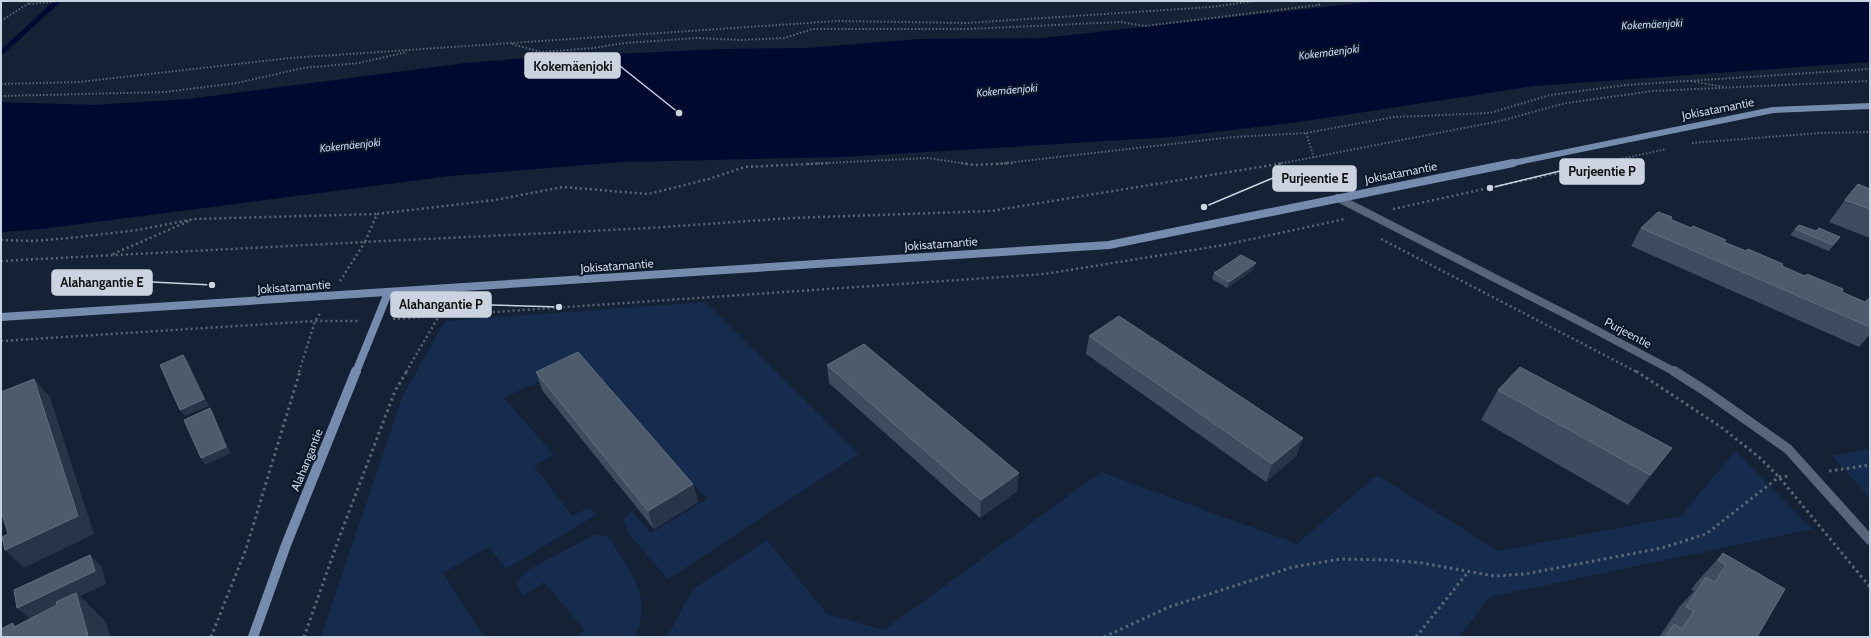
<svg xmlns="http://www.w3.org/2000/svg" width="1871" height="638" font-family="Cabin,sans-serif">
	<rect width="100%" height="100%" fill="#152134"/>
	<path fill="#162c4e" d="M 705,302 L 859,454 L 668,579 L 629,534 L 624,519 L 632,511 L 651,533 L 707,499 L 588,363 L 544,386 L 539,381 L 504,398 L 554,455 L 534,466 L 572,516 L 590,507 L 596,515 L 506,569 L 489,547 L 443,573 L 484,637 L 321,637 L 403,395 L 445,321 Z
		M 1870,449 L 1870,498 L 1832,456 Z
		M 1735,451 L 1812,529 L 1490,597 L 1459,637 L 667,637 L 693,589 L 767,540 L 827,614 L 884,630 L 1101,472 L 1297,544 L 1377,475 L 1498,551 L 1681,516 Z
		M 594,535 L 608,536 C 629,571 654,594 635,637 L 574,637 L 585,630 L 544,582 L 523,596 L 516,583 L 528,570 Z"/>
	<path fill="#000930" d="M 1380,1 L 1870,1 L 1870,62 L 1534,86 L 1299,122 L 1172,137 L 845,157 L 623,162 L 450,176 L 42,229 L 1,232 L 1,102 L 92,105 L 189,99 L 466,63 L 528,58 L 723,49 L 806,48 L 919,39 L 1043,38 Z"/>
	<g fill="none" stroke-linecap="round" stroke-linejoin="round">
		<path stroke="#000930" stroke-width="5" d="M 1,53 L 58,1"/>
		<path stroke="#5b6676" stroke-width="2" stroke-dasharray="1.5 2" stroke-linecap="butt" d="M 29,4 L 60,1
			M 1,21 L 32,1
			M 512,44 L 541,52 L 593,48 L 625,43 L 697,38 L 739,40 L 784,38 L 813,29 L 967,29 L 1121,22 L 1145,26 L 1319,5 L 1319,1
			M 1691,81 L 1724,87
			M 1,84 L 79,82 L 290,58 L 837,21 L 967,23 L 1211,7 L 1255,1
			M 1,96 L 165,92 L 237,83 L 303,68 L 359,63 L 407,52
			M 1306,133 L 1314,158
			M 1692,143 L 1819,133 L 1870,132
			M 808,164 L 928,158 L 967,164
			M 997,164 L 1233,137 L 1306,133 L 1394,117 L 1490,113 L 1550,95 L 1626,85 L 1870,69
			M 1278,164 L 1500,121 L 1566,103 L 1653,91 L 1870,81
			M 1598,164 L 1666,149"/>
		<path stroke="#5b6676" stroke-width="2.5" stroke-dasharray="2 3" stroke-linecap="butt" d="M 961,163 L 975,165 L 1015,163
			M 1393,209 L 1603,163
			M 1381,239 L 1637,372
			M 1,240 L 33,241 L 69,238 L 138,230 L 194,219 L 377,214
			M 113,254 L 189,221
			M 1,261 L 365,242 L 377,214 L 495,200 L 563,187 L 648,194 L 709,179 L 745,167 L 829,163
			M 340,281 L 365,242 L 650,228 L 792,218 L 991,211 L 1284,163
			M 393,319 L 1045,274 L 1224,245 L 1345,219
			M 1,341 L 315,321 L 360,321
			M 299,372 L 315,321 L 321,312
			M 406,372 L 439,316"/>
		<path stroke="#5b6676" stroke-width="3" stroke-dasharray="2.5 3.5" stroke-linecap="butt" d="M 1636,371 L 1721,427 L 1760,458 L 1779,477 L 1870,587
			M 1829,471 L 1870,465
			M 211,637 L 246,549 L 300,371
			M 304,637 L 339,538 L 395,391 L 407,371
			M 1104,637 L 1169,607 L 1293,567 L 1341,559 L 1389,560 L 1422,563 L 1494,576 L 1525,574 L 1662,548 L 1706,534 L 1779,477 L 1790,476
			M 1416,637 L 1468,572"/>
		<path stroke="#58657a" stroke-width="8" d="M 1338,198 L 1579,321 L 1675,372"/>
		<path stroke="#58657a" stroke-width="10" d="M 1674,371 L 1707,392 L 1788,449 L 1870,540"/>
		<path stroke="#768cae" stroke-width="6" d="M 1508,164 L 1773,110 L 1870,106"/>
		<path stroke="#768cae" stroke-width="8" d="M 1,317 L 1109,245 L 1513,163
			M 356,372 L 388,293"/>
		<path stroke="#768cae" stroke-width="10" d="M 253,637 L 286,545 L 356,371"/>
	</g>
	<path fill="#3f4c60" d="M 1870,189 L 1870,238 L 1829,222 L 1845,200 Z
		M 1672,217 L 1671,220 L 1691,228 L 1726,240 L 1724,242 L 1865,302 L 1870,300 L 1870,334 L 1859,347 L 1631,246 L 1641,228 Z
		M 1795,229 L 1840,237 L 1829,251 L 1790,235 Z
		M 1254,269 L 1227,288 L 1212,279 L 1214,273 Z
		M 1089,336 L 1303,438 L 1296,456 L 1266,482 L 1086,354 Z
		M 827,365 L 1017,491 L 980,518 L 829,383 Z
		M 536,372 L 693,484 L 698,502 L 654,529 L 542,390 Z
		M 1498,390 L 1672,448 L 1649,478 L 1628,505 L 1481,420 Z
		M 1723,553 L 1757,637 L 1662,637 L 1660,636 L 1680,606 L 1694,591 L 1691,590 L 1696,583 Z"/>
	<path fill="#283548" d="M 1256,263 L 1254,269 L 1227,288 L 1229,282 Z
		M 183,355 L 188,361 L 209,406 L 185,416 L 180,410 Z
		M 34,379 L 50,397 L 94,534 L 24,568 L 5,550 Z
		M 210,408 L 214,415 L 231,453 L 205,465 L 201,458 Z
		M 1303,438 L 1296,456 L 1266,482 L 1272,464 Z
		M 1672,448 L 1649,478 L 1628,505 L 1650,475 Z
		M 1019,473 L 1017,491 L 980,518 L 981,500 Z
		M 693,484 L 698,502 L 654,529 L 648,511 Z
		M 3,516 L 17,536 L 1,520 L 1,517 Z
		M 90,555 L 102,567 L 106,584 L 80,596 L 106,622 L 110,637 L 84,637 L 31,620 L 17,608 Z"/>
	<path fill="#4e5b6d" stroke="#616e7f" d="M 1858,184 L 1870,189 L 1870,209 L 1845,200 Z
		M 1658,212 L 1672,217 L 1670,219 L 1691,228 L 1693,226 L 1726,240 L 1724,242 L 1746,251 L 1748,249 L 1783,264 L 1782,266 L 1805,276 L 1807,274 L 1843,289 L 1842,292 L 1865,302 L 1868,299 L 1870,300 L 1870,327 L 1641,228 Z
		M 1799,225 L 1816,231 L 1819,228 L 1840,237 L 1833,245 L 1795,229 Z
		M 1241,255 L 1256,263 L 1229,282 L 1214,273 Z
		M 1119,316 L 1303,438 L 1272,464 L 1089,336 Z
		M 864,344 L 1019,473 L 981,500 L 827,365 Z
		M 578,352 L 693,484 L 648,511 L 536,372 Z
		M 183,355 L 204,399 L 180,410 L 160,365 Z
		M 1520,367 L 1672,448 L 1650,475 L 1498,390 Z
		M 34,379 L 78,516 L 5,550 L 2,537 L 8,534 L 3,516 L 1,517 L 1,392 Z
		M 210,408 L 226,447 L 201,458 L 184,420 Z
		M 1723,553 L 1785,589 L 1757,637 L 1665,637 L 1674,624 L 1682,629 L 1694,611 L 1686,607 L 1706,577 L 1715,582 L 1726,565 L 1718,560 Z
		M 90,555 L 95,571 L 17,608 L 14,590 Z
		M 76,593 L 88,635 L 84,637 L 1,637 L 1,629 L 13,623 L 14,627 L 57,605 L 56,602 Z"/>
	<g text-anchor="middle" stroke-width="4" stroke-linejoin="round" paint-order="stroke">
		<g font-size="11" font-style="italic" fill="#c2d5f2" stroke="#0c182a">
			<text transform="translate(1652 24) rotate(-3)" y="4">Kokemäenjoki</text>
			<text transform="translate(1329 52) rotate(-7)" y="4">Kokemäenjoki</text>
			<text transform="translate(1007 90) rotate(-5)" y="4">Kokemäenjoki</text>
			<text transform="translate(350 145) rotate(-6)" y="4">Kokemäenjoki</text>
		</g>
		<g font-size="12" fill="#cbd3e0" stroke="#0c182a">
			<text transform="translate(1718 109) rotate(-11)" y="4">Jokisatamantie</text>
			<text transform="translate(1401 173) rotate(-11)" y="4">Jokisatamantie</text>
			<text transform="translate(941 244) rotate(-4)" y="4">Jokisatamantie</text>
			<text transform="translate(617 266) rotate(-4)" y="4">Jokisatamantie</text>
			<text transform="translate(294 287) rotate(-4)" y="4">Jokisatamantie</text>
			<text transform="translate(1628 333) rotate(28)" y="4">Purjeentie</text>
			<text transform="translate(307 460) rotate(-68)" y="4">Alahangantie</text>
		</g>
	</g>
	<path fill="none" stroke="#cbd3e0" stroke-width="1.5" d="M679 113L620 66M1490 188L1560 171M1204 207L1273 178M212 285L152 282M559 307L491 305"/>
	<g fill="#cbd3e0" stroke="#0c182a" stroke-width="1.5">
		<circle cx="679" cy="113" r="4"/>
		<circle cx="1490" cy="188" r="4"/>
		<circle cx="1204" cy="207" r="4"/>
		<circle cx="212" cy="285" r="4"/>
		<circle cx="559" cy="307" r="4"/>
	</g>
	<g fill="#cbd3e0" stroke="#cbd3e0" stroke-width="1.5">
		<rect x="525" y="53" width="95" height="25" rx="4"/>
		<rect x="1560" y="159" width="84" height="25" rx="4"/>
		<rect x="1273" y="166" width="83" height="25" rx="4"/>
		<rect x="52" y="270" width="100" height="25" rx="4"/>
		<rect x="391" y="292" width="100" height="25" rx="4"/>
	</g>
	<g font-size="13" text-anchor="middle" font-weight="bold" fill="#111">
		<text x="573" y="71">Kokemäenjoki</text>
		<text x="1602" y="176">Purjeentie P</text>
		<text x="1315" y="183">Purjeentie E</text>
		<text x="102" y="287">Alahangantie E</text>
		<text x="441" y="309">Alahangantie P</text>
	</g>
	<rect width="1871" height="638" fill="none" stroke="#cbd3e0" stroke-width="4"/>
</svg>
